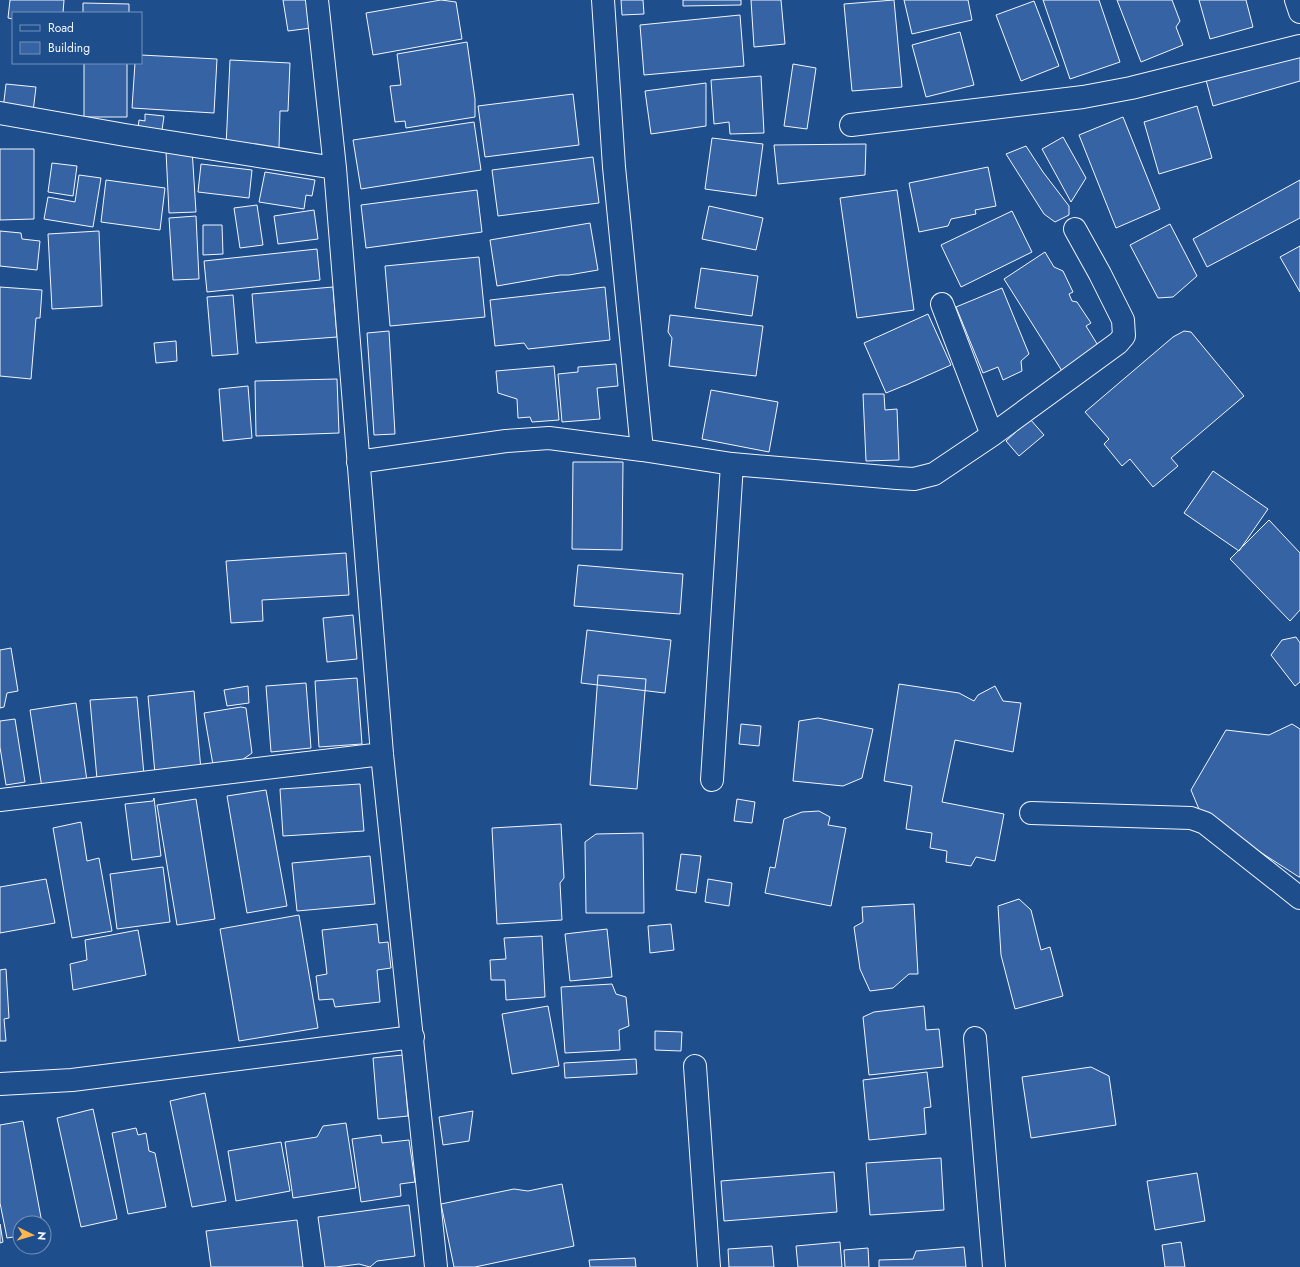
<svg xmlns="http://www.w3.org/2000/svg" width="1300" height="1267" font-family="Jost,sans-serif">
	<rect width="100%" height="100%" fill="#1f4e8c"/>
	<path fill="#3563a3" stroke="#f2f6ff" d="M 10,0 L 64,0 L 63,13 L 13,13 L 13,19 L 8,18 Z
		M 283,0 L 307,0 L 311,28 L 288,31 Z
		M 441,0 L 456,2 L 462,39 L 373,55 L 366,13 Z
		M 621,0 L 643,0 L 644,14 L 622,15 Z
		M 683,0 L 741,0 L 741,5 L 683,6 Z
		M 751,0 L 781,0 L 785,44 L 754,47 Z
		M 894,0 L 902,87 L 852,91 L 844,4 Z
		M 904,0 L 968,0 L 972,20 L 912,34 Z
		M 1043,0 L 1099,0 L 1120,62 L 1070,79 Z
		M 1117,0 L 1172,0 L 1180,21 L 1176,27 L 1183,45 L 1141,62 Z
		M 1199,0 L 1246,0 L 1253,27 L 1210,39 Z
		M 1034,1 L 1059,66 L 1021,81 L 996,15 Z
		M 83,3 L 129,4 L 129,13 L 83,13 Z
		M 740,15 L 744,66 L 644,75 L 640,25 Z
		M 960,32 L 974,85 L 926,97 L 912,45 Z
		M 467,42 L 475,99 L 475,117 L 406,128 L 405,121 L 395,122 L 390,86 L 401,85 L 397,54 Z
		M 1300,54 L 1300,81 L 1213,106 L 1206,80 Z
		M 141,55 L 217,59 L 214,113 L 132,108 L 135,63 L 141,63 Z
		M 230,60 L 290,63 L 288,111 L 280,111 L 279,148 L 226,147 Z
		M 84,63 L 127,63 L 127,117 L 84,117 Z
		M 793,64 L 816,68 L 807,129 L 784,126 Z
		M 761,76 L 764,133 L 730,134 L 729,122 L 714,124 L 711,80 Z
		M 706,83 L 706,126 L 651,134 L 645,91 Z
		M 6,84 L 36,87 L 33,112 L 3,109 Z
		M 573,94 L 579,145 L 485,157 L 478,106 Z
		M 1197,106 L 1212,158 L 1159,174 L 1144,122 Z
		M 145,114 L 164,116 L 162,130 L 138,128 L 139,120 L 145,121 Z
		M 1123,117 L 1160,209 L 1116,228 L 1079,135 Z
		M 474,122 L 481,170 L 361,189 L 353,140 Z
		M 1063,137 L 1086,178 L 1071,202 L 1042,149 Z
		M 712,138 L 763,144 L 756,196 L 705,189 Z
		M 866,144 L 865,175 L 778,184 L 774,145 Z
		M 1026,146 L 1043,172 L 1069,206 L 1069,215 L 1055,222 L 1044,214 L 1006,154 Z
		M 0,149 L 34,149 L 34,219 L 0,220 Z
		M 192,149 L 196,212 L 169,213 L 166,151 Z
		M 593,157 L 599,203 L 498,216 L 492,170 Z
		M 52,163 L 77,166 L 73,196 L 48,192 Z
		M 201,164 L 252,170 L 249,198 L 198,192 Z
		M 988,167 L 996,206 L 975,210 L 976,214 L 951,219 L 948,226 L 919,232 L 909,183 Z
		M 265,172 L 315,180 L 312,196 L 306,195 L 304,209 L 259,202 Z
		M 79,175 L 101,178 L 93,227 L 44,219 L 48,197 L 75,202 Z
		M 106,180 L 165,188 L 160,230 L 101,222 Z
		M 1300,180 L 1300,218 L 1207,267 L 1193,239 Z
		M 477,190 L 482,232 L 366,248 L 361,205 Z
		M 897,190 L 914,310 L 857,318 L 840,198 Z
		M 257,205 L 263,245 L 240,248 L 234,208 Z
		M 709,206 L 763,218 L 756,250 L 702,239 Z
		M 314,210 L 318,239 L 278,244 L 274,216 Z
		M 1012,211 L 1032,252 L 961,287 L 941,245 Z
		M 196,216 L 199,279 L 173,280 L 169,218 Z
		M 590,223 L 598,270 L 569,275 L 560,275 L 497,286 L 490,240 Z
		M 1170,224 L 1197,276 L 1173,297 L 1158,298 L 1130,245 Z
		M 203,225 L 222,225 L 223,254 L 203,255 Z
		M 0,231 L 21,233 L 22,239 L 40,241 L 37,270 L 0,266 Z
		M 99,231 L 102,306 L 52,309 L 48,234 Z
		M 1300,246 L 1300,292 L 1280,257 Z
		M 317,249 L 320,280 L 207,292 L 204,261 Z
		M 1045,252 L 1054,267 L 1063,271 L 1073,292 L 1069,294 L 1072,301 L 1077,302 L 1091,323 L 1086,326 L 1099,347 L 1062,371 L 1004,279 Z
		M 479,257 L 485,317 L 390,326 L 385,266 Z
		M 701,268 L 758,276 L 752,316 L 695,308 Z
		M 0,287 L 42,290 L 40,318 L 36,318 L 31,379 L 0,376 Z
		M 333,287 L 337,337 L 256,343 L 252,294 Z
		M 605,287 L 610,340 L 528,349 L 524,343 L 495,346 L 490,300 Z
		M 1002,288 L 1029,354 L 1021,361 L 1022,371 L 1003,380 L 998,367 L 983,373 L 956,307 Z
		M 233,295 L 238,354 L 212,356 L 207,297 Z
		M 928,314 L 951,365 L 906,385 L 903,386 L 886,393 L 864,343 Z
		M 670,315 L 763,326 L 756,376 L 669,366 L 672,338 L 668,332 Z
		M 389,331 L 395,434 L 374,435 L 367,333 Z
		M 1184,331 L 1191,332 L 1244,396 L 1171,458 L 1178,466 L 1153,487 L 1130,459 L 1122,466 L 1104,444 L 1109,439 L 1085,412 L 1173,337 Z
		M 176,341 L 177,361 L 156,363 L 154,343 Z
		M 616,364 L 618,386 L 597,388 L 600,419 L 562,422 L 558,374 L 578,372 L 578,367 Z
		M 554,366 L 559,420 L 532,422 L 530,417 L 518,418 L 517,399 L 498,393 L 496,371 Z
		M 337,379 L 339,433 L 256,436 L 255,381 Z
		M 248,386 L 252,438 L 223,441 L 219,389 Z
		M 711,390 L 778,402 L 769,452 L 702,439 Z
		M 863,394 L 884,394 L 885,410 L 897,409 L 899,460 L 866,461 Z
		M 1030,419 L 1044,435 L 1019,456 L 1006,441 Z
		M 573,462 L 623,462 L 622,550 L 572,549 Z
		M 1213,471 L 1268,509 L 1239,551 L 1184,513 Z
		M 1269,520 L 1300,553 L 1300,610 L 1290,621 L 1230,559 Z
		M 346,553 L 349,595 L 262,600 L 263,621 L 231,623 L 226,561 Z
		M 578,565 L 683,574 L 680,614 L 574,606 Z
		M 353,615 L 357,659 L 327,662 L 323,618 Z
		M 587,630 L 671,640 L 665,693 L 581,683 Z
		M 1296,637 L 1300,643 L 1300,682 L 1295,686 L 1271,655 L 1282,640 Z
		M 11,648 L 18,691 L 7,693 L 4,707 L 0,708 L 0,650 Z
		M 598,675 L 646,679 L 637,789 L 590,785 Z
		M 357,678 L 362,744 L 319,747 L 315,681 Z
		M 306,683 L 311,748 L 271,752 L 266,686 Z
		M 899,684 L 959,693 L 974,701 L 978,695 L 995,686 L 1003,701 L 1021,703 L 1013,752 L 955,740 L 942,802 L 1004,814 L 995,861 L 976,857 L 971,866 L 946,862 L 947,851 L 930,848 L 932,833 L 906,829 L 912,786 L 884,781 Z
		M 248,686 L 249,703 L 227,706 L 224,690 Z
		M 194,691 L 201,770 L 155,774 L 148,696 Z
		M 137,697 L 144,775 L 97,779 L 90,700 Z
		M 76,703 L 87,781 L 42,788 L 30,710 Z
		M 241,707 L 246,708 L 252,753 L 242,760 L 213,765 L 204,713 Z
		M 818,718 L 873,729 L 862,778 L 843,786 L 793,781 L 799,721 Z
		M 15,719 L 25,782 L 6,785 L 0,747 L 0,721 Z
		M 741,724 L 761,726 L 759,746 L 739,744 Z
		M 1292,724 L 1300,729 L 1300,877 L 1299,877 L 1201,814 L 1191,790 L 1226,730 L 1269,735 Z
		M 360,784 L 364,831 L 283,836 L 280,789 Z
		M 266,790 L 287,906 L 247,913 L 227,796 Z
		M 154,798 L 161,856 L 132,860 L 125,804 L 153,801 Z
		M 196,799 L 215,919 L 177,925 L 157,805 Z
		M 737,799 L 755,802 L 752,823 L 734,821 Z
		M 819,811 L 830,817 L 828,825 L 846,828 L 831,906 L 765,893 L 770,867 L 775,868 L 784,819 L 802,812 Z
		M 81,822 L 87,861 L 99,858 L 112,931 L 72,938 L 53,828 Z
		M 561,824 L 564,878 L 560,883 L 562,920 L 497,924 L 492,828 Z
		M 643,833 L 644,913 L 586,913 L 585,842 L 596,834 Z
		M 681,854 L 701,856 L 696,893 L 676,890 Z
		M 370,856 L 375,904 L 297,911 L 292,863 Z
		M 163,867 L 170,922 L 117,929 L 110,874 Z
		M 46,879 L 55,923 L 0,933 L 0,887 Z
		M 708,879 L 732,883 L 729,906 L 705,902 Z
		M 1019,899 L 1031,910 L 1041,950 L 1050,947 L 1063,996 L 1015,1009 L 1001,955 L 998,906 Z
		M 914,904 L 918,974 L 909,974 L 893,988 L 870,991 L 860,969 L 854,927 L 863,922 L 862,907 Z
		M 299,915 L 318,1028 L 239,1041 L 220,929 Z
		M 377,924 L 379,943 L 388,942 L 391,968 L 377,970 L 380,1002 L 335,1007 L 333,999 L 319,1000 L 316,976 L 327,974 L 322,930 Z
		M 671,924 L 674,950 L 650,953 L 648,926 Z
		M 607,929 L 612,977 L 570,981 L 565,934 Z
		M 138,930 L 146,975 L 73,990 L 70,964 L 87,960 L 85,940 Z
		M 542,936 L 545,997 L 506,1000 L 505,980 L 491,980 L 490,960 L 506,959 L 504,938 Z
		M 6,969 L 9,1018 L 4,1019 L 6,1041 L 0,1041 L 0,970 Z
		M 612,984 L 616,994 L 626,997 L 629,1026 L 619,1030 L 620,1050 L 565,1053 L 561,987 Z
		M 548,1006 L 559,1066 L 512,1074 L 502,1014 Z
		M 924,1006 L 926,1030 L 939,1029 L 943,1067 L 869,1075 L 863,1017 L 874,1012 Z
		M 655,1031 L 682,1032 L 681,1051 L 655,1050 Z
		M 403,1055 L 408,1116 L 378,1119 L 373,1058 Z
		M 636,1059 L 637,1074 L 565,1078 L 564,1063 Z
		M 1091,1067 L 1109,1076 L 1116,1125 L 1031,1138 L 1022,1077 Z
		M 927,1072 L 931,1107 L 924,1108 L 926,1134 L 869,1140 L 863,1080 Z
		M 205,1093 L 226,1201 L 192,1207 L 170,1101 Z
		M 93,1109 L 117,1219 L 81,1227 L 57,1118 Z
		M 473,1111 L 469,1141 L 443,1145 L 439,1117 Z
		M 23,1121 L 42,1223 L 20,1223 L 20,1236 L 7,1238 L 0,1203 L 0,1125 Z
		M 346,1123 L 356,1188 L 293,1198 L 285,1142 L 317,1137 L 323,1126 Z
		M 136,1128 L 138,1135 L 146,1133 L 149,1151 L 155,1153 L 166,1207 L 128,1214 L 112,1133 Z
		M 381,1135 L 382,1143 L 409,1140 L 415,1182 L 400,1184 L 401,1196 L 361,1202 L 352,1139 Z
		M 281,1142 L 290,1191 L 236,1201 L 228,1151 Z
		M 941,1158 L 944,1210 L 870,1215 L 866,1163 Z
		M 834,1172 L 837,1212 L 724,1221 L 721,1181 Z
		M 1197,1173 L 1205,1221 L 1155,1230 L 1147,1181 Z
		M 562,1184 L 574,1246 L 475,1267 L 454,1267 L 441,1204 L 514,1189 L 528,1191 Z
		M 409,1205 L 415,1256 L 377,1261 L 370,1267 L 359,1264 L 336,1267 L 325,1267 L 318,1217 Z
		M 297,1220 L 303,1267 L 211,1267 L 206,1231 Z
		M 0,1224 L 3,1242 L 0,1243 Z
		M 840,1242 L 842,1267 L 798,1267 L 796,1246 Z
		M 1181,1242 L 1185,1267 L 1165,1267 L 1162,1245 Z
		M 772,1246 L 774,1267 L 729,1267 L 728,1249 Z
		M 964,1247 L 966,1267 L 879,1267 L 879,1260 L 913,1259 L 916,1251 Z
		M 868,1248 L 869,1267 L 845,1267 L 844,1250 Z
		M 635,1258 L 636,1267 L 590,1267 L 589,1260 Z"/>
	<g fill="none" stroke-linecap="round" stroke-linejoin="round">
		<defs>
			<path id="minor" d="M 317,0 L 335,168 L 382,754 L 436,1267
				M 603,0 L 614,167 L 642,450
				M 1296,0 L 1300,12
				M 0,113 L 125,135 L 335,168
				M 851,125 L 1083,97 L 1131,88 L 1300,46
				M 942,304 L 992,435
				M 358,462 L 506,441 L 549,438 L 642,450 L 732,464 L 897,478 L 914,479 L 934,474 L 992,435 L 1118,343 L 1124,336 L 1123,320 L 1100,274 L 1075,229
				M 712,780 L 732,464
				M 0,800 L 382,754
				M 1031,813 L 1191,818 L 1205,823 L 1300,898
				M 975,1038 L 994,1267
				M 695,1066 L 709,1267
				M 0,1084 L 72,1080 L 413,1037"/>
		</defs>
		<use href="#minor" stroke="#f2f6ff" stroke-width="24"/>
		<use href="#minor" stroke="#1f4e8c" stroke-width="22"/>
	</g>
	<rect x="12" y="12" width="130" height="52" fill="#1f4e8c" stroke="#7391ba"/>
	<rect x="20" y="25" width="20" height="6" fill="#1f4e8c" stroke="#7391ba"/>
	<text x="48" y="32" font-size="12" fill="#f2f6ff">Road</text>
	<rect x="20" y="42" width="20" height="12" fill="#3563a3" stroke="#7391ba"/>
	<text x="48" y="52" font-size="12" fill="#f2f6ff">Building</text>
	<g transform="translate(32 1235) rotate(95)"><circle r="19" fill="#1f4e8c" stroke="#7391ba"/>
	<path d="M0-3L7 15L0 10L-7 15Z" fill="#ffb74d"/>
	<text y="-6" font-size="11" font-weight="bold" text-anchor="middle" fill="#f2f6ff">N</text>
	</g>
</svg>
